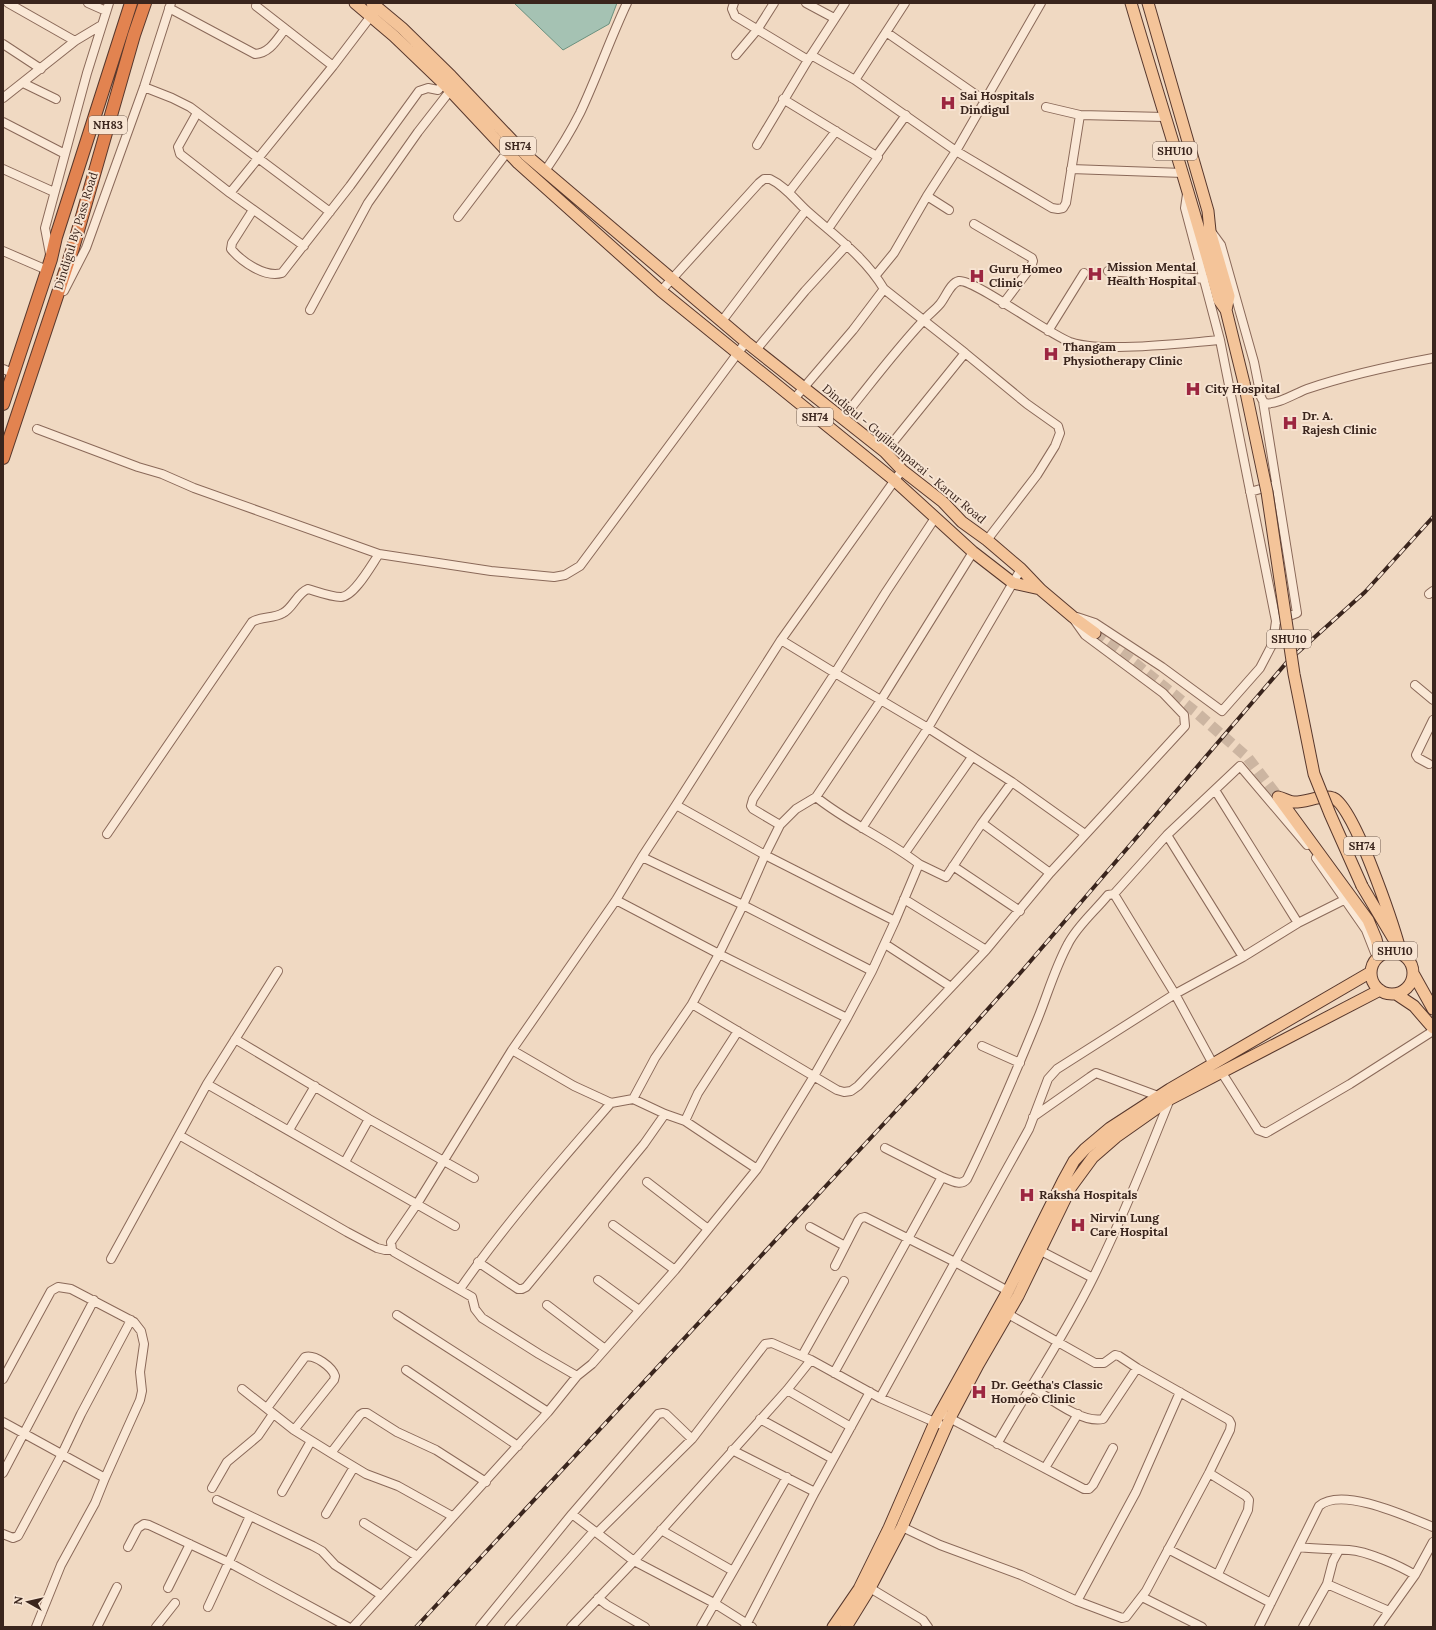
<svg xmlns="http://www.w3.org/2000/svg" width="1436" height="1630" font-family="Lora,serif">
	<rect width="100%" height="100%" fill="#f0d9c2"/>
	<path fill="#a5c2b3" stroke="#6b917f" d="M 514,3 L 617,3 L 609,24 L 563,50 Z"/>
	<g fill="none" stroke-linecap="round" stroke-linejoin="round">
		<path stroke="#ccb5a1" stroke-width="11" stroke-dasharray="11 5.5" stroke-linecap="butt" d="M 1095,633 L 1126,656 L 1198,714 L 1248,758 L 1278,797"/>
		<defs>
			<path id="minor" d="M 8,3 L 75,41
				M 88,3 L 106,11
				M 734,3 L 732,9 L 735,16 L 808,60
				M 806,3 L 834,18
				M 256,6 L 333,66
				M 169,8 L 255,54 C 270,53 277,39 285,29
				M 886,32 L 985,101
				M 3,44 L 41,69
				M 736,55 L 757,30 L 774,3
				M 811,55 L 855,80 L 956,151 L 1052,208 L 1058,209 L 1063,208 L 1066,203 L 1080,115
				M 855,80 L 905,3
				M 23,83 L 56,99
				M 144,87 L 172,98 L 190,107 L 330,212
				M 3,98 L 75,41 L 100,26
				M 783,99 L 878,157
				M 1046,107 L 1080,115 L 1165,117
				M 197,113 L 178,147 L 180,154 L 230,193 L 304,246
				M 3,122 L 65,154
				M 757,145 L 808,60 L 845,3
				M 3,169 L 54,192
				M 1071,169 L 1183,173
				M 545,171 C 558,152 570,133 580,113 C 597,77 610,39 627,3
				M 789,192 L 836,131
				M 230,193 L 333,66 L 371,16
				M 927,196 L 949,210
				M 253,210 L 232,243 L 231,249 C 242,262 265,278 282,273 L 350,186 L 419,91 L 428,88 L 438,90 L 444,84
				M 458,217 L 508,151
				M 974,224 L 1032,258 L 1033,261 L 1031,267 L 1003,304
				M 828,229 L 878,157 L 878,154 L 906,115
				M 1213,234 L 1221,245 L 1254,362 L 1261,397 C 1262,399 1263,403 1266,403 C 1275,406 1298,392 1307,389 C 1348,375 1390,366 1433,358
				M 3,251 L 47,270
				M 50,254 L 45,228 L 87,73 L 109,3
				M 1108,271 L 1205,279
				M 876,275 L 894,253 L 927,196 L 956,151 L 1041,3
				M 64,291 L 86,248 L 144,87 L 171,3
				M 661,291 L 759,183 L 764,179 L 770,179 C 785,186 795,200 807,211 C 835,236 865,257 884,289 L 965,353
				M 310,310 L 368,203 L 418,132 L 453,87
				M 722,321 L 806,210
				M 1048,331 L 1084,273
				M 1220,340 L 1276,621 L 1297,613 L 1263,401
				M 756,350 L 805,291 L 847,245
				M 3,369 L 13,373
				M 794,399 L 853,330 L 884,289
				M 842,419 C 869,386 894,352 923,321 C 928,315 935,310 940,304 C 946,297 950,283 959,281 C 974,279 1048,334 1070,342 C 1085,347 1102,347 1118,347 C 1152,347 1186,343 1220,340 L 1185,208 L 1187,194
				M 37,429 L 138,467 L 162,474 L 194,488 L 379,554 L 491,571 L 554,577 L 565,575 L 580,566 L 746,342
				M 885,452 L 965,353 L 1027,404 L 1058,426 L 1060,433 L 1055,446 L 1037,475 L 987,540
				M 1250,492 L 1271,486
				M 935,518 L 886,592 L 835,673 L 928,728 L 1012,782 L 1085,834
				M 1429,594 L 1433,591
				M 1077,617 L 1095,623 L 1162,667 L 1222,711 L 1260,668 L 1273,643 L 1276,621
				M 781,640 L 902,470
				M 1415,685 L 1433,700
				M 1429,764 L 1418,758 L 1416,755 L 1433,720
				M 1215,790 L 1298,923 L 1243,957
				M 816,797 L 881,700 L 973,552
				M 676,805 L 781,640 L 835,673 L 753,799 L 751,806 L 753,809 L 780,825 L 796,809 L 816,797 C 848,823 887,839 919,864 L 895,921
				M 676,805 L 765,855 L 743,905 L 642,857 Z
				M 982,823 L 1050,873
				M 780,825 L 765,855 L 895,921 L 872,971
				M 862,828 L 928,728 L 1021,569
				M 107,834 L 252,622 C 261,616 273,619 283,613 C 293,608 297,593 308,589 C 318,592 331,597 341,597 C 354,597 372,564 379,554
				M 905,853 L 972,757
				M 1316,858 L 1366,930 L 1375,953
				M 919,864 L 946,877 L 982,823 L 1012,782
				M 953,866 L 1020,911
				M 1114,894 L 1175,994 L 1243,957 L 1167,835
				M 904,899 L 986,950
				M 616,900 L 719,954 L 743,905 L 872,971 L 847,1018
				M 1298,923 L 1344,900
				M 885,944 L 951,987
				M 235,1039 L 369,1119 L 474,1178
				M 982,1046 L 1020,1063
				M 512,1050 L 574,1086 L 611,1103 L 633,1099 L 665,1114 L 685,1121 L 757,1169
				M 1222,1073 L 1258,1130 L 1266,1133 L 1350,1084 L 1433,1031
				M 207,1084 L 455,1226
				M 633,1099 L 655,1058 L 692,1004
				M 1033,1117 L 1090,1077 L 1096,1073 L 1158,1096
				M 685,1121 L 698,1093 L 738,1031
				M 289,1130 L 315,1086
				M 179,1135 L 347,1232 L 377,1248 L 385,1250 L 392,1250
				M 345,1162 L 369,1119
				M 942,1177 C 950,1180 961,1187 967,1179 C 993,1126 1016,1072 1038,1018 C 1048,993 1055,968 1068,944 C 1077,926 1095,911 1108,895 L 1114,894 L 1167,835 L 1240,766 L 1307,845
				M 647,1182 L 708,1229
				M 613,1225 L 675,1270
				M 810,1227 L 845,1246
				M 1037,1249 L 1093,1278
				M 111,1259 L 207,1084 L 278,971
				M 478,1262 L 518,1289 L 522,1289 L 526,1287 L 644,1144 L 665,1114
				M 835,1266 L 858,1221 L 861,1218 L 865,1217 L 955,1262 L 880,1398
				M 598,1280 L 639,1310
				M 460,1289 C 505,1224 559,1163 611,1103
				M 1008,1291 L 955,1262 L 1029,1129 L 1048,1079 L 1057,1069 L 1175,994 L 1213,1064
				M 547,1305 L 605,1349
				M 397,1315 L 548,1412 L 577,1376 L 592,1364 L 675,1270 L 757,1169 L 814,1076 L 847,1018 L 719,954 L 692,1004 L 837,1090 L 844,1092 L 851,1091 L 858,1086 L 986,950 L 1050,873 L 1185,726 L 1184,715 L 1163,693 L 1085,635 L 1075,621
				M 802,1356 L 844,1281
				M 406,1370 L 518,1446
				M 834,1373 L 942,1177 L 885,1148
				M 577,1376 L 539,1354 L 482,1318 L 475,1309 L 472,1297 L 394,1252 L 392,1250 L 391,1242 L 417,1204 L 512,1050 L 616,900 L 642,857
				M 3,1379 L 51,1291 L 58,1287 L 71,1289 L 134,1322 L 141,1331 L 144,1344 L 140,1372 L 142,1391 L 140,1400 L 105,1478 L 95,1503 L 61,1565 L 36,1627
				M 1030,1386 C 1048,1397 1082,1424 1103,1419 L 1137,1368
				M 242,1389 L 294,1430 L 331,1453 L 366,1474 L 398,1486 L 452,1516
				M 787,1390 L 851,1427
				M 267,1408 L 305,1357 C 315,1354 332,1367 335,1376 L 334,1380 L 294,1430
				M 940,1413 L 1084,1489 L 1089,1489 L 1093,1485 L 1113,1448
				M 760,1419 L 833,1459
				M 3,1422 L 105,1478
				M 997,1444 C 1029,1388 1065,1335 1093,1278 C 1122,1219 1146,1159 1170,1099
				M 732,1450 L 815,1492
				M 331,1453 L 360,1415 L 363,1413 L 367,1413 L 397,1432 L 436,1450 L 486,1482
				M 1045,1468 L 1078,1414
				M 3,1473 L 94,1300
				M 1209,1473 L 1246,1496 L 1249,1500 L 1248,1510 L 1218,1574
				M 212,1488 L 227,1462 L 258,1436 L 273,1414
				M 282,1492 L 311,1441
				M 217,1500 L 313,1546 L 322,1551 L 335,1565 L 381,1595
				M 326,1514 L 354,1467
				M 572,1514 L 658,1414 L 663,1413 L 666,1414 L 692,1439
				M 364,1523 L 417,1556
				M 902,1527 L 940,1545 L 1021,1575 L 1077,1601 L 1122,1618 L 1126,1617 L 1146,1591 L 1209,1473 L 1230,1430 L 1231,1424 L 1229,1420 L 1137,1368 L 1119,1356 L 1115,1355 L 1104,1363 L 1095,1363 L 1008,1314
				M 661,1530 L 733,1571
				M 3,1534 L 13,1538 L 18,1536 L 62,1454 L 81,1414 L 131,1320
				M 128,1547 L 138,1528 L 144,1524 L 149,1525 L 228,1562 L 348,1627
				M 1299,1547 C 1316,1549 1332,1549 1349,1550 C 1367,1551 1400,1566 1415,1575
				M 1168,1549 L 1271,1603
				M 1327,1584 L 1389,1611
				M 168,1588 L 190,1544
				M 870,1588 L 923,1620 L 928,1627
				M 1142,1597 L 1202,1627
				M 598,1598 L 607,1605 L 645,1627
				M 1077,1601 L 1136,1492 L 1180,1392
				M 208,1607 L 250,1516
				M 97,1627 L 117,1587
				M 156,1627 L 175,1603
				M 353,1627 L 548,1412
				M 480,1627 L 572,1514 L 597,1533
				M 509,1627 L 594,1531
				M 571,1627 L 634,1561 L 597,1533 L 692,1439 L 765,1344 L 772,1343 L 811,1360
				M 701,1627 L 787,1477
				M 745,1627 L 815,1492 L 870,1392
				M 752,1627 L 714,1603 L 634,1561 L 787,1390 L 811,1360 L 880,1398 L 939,1424
				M 1259,1627 L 1319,1506 C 1342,1486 1408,1517 1433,1527
				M 1303,1627 L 1327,1584 L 1333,1561 L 1339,1550
				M 1378,1627 L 1415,1575 L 1433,1542"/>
			<path id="major" d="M 355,3 L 394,36 L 444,84 L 518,163 L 661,291 L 894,480 L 973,552 L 1013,583 L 1040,589
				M 372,3 L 402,28 L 451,76 L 526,155 L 746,342 L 885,452 L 902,470 L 943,502 L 962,522 L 987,540 L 1021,569 L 1041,590 L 1073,617 L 1095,633
				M 1131,3 C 1160,102 1192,200 1219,300 L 1226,310
				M 1148,3 L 1208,211 L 1210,231 L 1229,296 L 1226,310 L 1244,383
				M 1278,797 C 1283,798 1288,801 1293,802 C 1305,803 1322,794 1333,798 C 1354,805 1394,927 1401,953
				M 1278,797 L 1368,920 L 1376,939 L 1380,955
				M 1362,886 L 1393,938
				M1371 973a21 21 0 1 1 42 0a21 21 0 1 1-42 0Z
				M 1414,975 L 1433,1009
				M 1396,994 L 1414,1006 L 1433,1028
				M 833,1627 L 859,1589 L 889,1528 L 935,1422 L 1008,1291 L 1063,1181 L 1074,1161 L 1085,1149 L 1110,1128 L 1170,1089 L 1371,972
				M 846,1627 L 870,1588 L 902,1527 L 950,1418 L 978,1365 L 1018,1296 L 1071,1187 L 1093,1157 L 1116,1137 L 1170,1099 L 1380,990"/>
			<path id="highway" d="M 3,404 L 51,259 L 56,237 L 131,3
				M 3,458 L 73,248 L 134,35 L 145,3"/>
		</defs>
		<use href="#minor" stroke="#8a6959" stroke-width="10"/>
		<use href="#major" stroke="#58382d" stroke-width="13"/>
		<use href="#highway" stroke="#58382d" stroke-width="14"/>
		<use href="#minor" stroke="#fae8d6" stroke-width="8"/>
		<use href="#major" stroke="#f4c499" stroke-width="11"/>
		<use href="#highway" stroke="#e28350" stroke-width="12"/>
		<defs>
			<path id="rail" d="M 416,1627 L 918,1087 L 1022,971 L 1287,662 L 1365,592 L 1433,517"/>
		</defs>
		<use href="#rail" stroke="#3a251d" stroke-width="4"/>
		<use href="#rail" stroke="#f7e4d2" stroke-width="2.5" stroke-dasharray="8" stroke-linecap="butt"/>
		<defs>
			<path id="major-bridge" d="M 1244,383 L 1267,492 L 1294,674 L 1314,774 L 1330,814 L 1362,886"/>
		</defs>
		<use href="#major-bridge" stroke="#58382d" stroke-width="13" stroke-linecap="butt"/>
		<use href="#major-bridge" stroke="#f4c499" stroke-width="11"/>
	</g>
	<defs>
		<symbol id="hospital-bare" viewBox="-9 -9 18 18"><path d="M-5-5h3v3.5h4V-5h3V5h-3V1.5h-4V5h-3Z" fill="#9c2640" stroke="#f7e4d2" stroke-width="2.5" paint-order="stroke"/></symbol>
	</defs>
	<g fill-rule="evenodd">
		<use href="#hospital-bare" x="937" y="92" width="22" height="22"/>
		<use href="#hospital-bare" x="1084" y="263" width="22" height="22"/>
		<use href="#hospital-bare" x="966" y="265" width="22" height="22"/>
		<use href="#hospital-bare" x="1040" y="343" width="22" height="22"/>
		<use href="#hospital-bare" x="1182" y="378" width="22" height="22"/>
		<use href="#hospital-bare" x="1279" y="412" width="22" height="22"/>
		<use href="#hospital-bare" x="1016" y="1184" width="22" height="22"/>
		<use href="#hospital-bare" x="1067" y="1214" width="22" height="22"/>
		<use href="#hospital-bare" x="968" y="1381" width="22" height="22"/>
	</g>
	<g text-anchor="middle" stroke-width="4" stroke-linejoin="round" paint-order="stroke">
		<g fill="#f7e4d2" stroke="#735e53" stroke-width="1">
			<rect x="89" y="116" width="38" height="18" rx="3"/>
			<rect x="500" y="137" width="36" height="18" rx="3"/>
			<rect x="1153" y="142" width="44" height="18" rx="3"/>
			<rect x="797" y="408" width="36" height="18" rx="3"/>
			<rect x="1267" y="630" width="44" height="18" rx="3"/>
			<rect x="1344" y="837" width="36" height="18" rx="3"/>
			<rect x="1373" y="942" width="44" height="18" rx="3"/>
		</g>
		<g font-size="11" font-weight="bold" fill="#3a251d">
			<text x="108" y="129">NH83</text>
			<text x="518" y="150">SH74</text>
			<text x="1175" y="155">SHU10</text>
			<text x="815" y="421">SH74</text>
			<text x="1289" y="643">SHU10</text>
			<text x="1362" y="850">SH74</text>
			<text x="1395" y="955">SHU10</text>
		</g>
		<g font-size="12" font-weight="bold" fill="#3a251d" stroke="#f7e4d2" text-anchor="start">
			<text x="960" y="100">Sai Hospitals<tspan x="960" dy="14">Dindigul</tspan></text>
			<text x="1107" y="271">Mission Mental<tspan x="1107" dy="14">Health Hospital</tspan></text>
			<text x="989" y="273">Guru Homeo<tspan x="989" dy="14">Clinic</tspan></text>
			<text x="1063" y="351">Thangam<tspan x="1063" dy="14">Physiotherapy Clinic</tspan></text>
			<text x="1205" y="393">City Hospital</text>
			<text x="1302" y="420">Dr. A.<tspan x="1302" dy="14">Rajesh Clinic</tspan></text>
			<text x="1039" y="1199">Raksha Hospitals</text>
			<text x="1090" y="1222">Nirvin Lung<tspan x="1090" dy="14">Care Hospital</tspan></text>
			<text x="991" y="1389">Dr. Geetha's Classic<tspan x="991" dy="14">Homoeo Clinic</tspan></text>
		</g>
		<g font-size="12" fill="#3a251d" stroke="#f7e4d2">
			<text transform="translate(76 231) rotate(-73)" y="4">Dindigul By Pass Road</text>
			<text transform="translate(904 454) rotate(40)" y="4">Dindigul - Gujiliamparai - Karur Road</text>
		</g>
	</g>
	<rect width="1436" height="1630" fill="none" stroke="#3a251d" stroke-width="8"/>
	<g transform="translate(28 1602) rotate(278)" stroke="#f7e4d2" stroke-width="3" paint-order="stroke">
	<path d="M0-3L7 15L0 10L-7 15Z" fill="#3a251d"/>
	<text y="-6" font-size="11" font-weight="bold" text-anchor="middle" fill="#3a251d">N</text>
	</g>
</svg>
